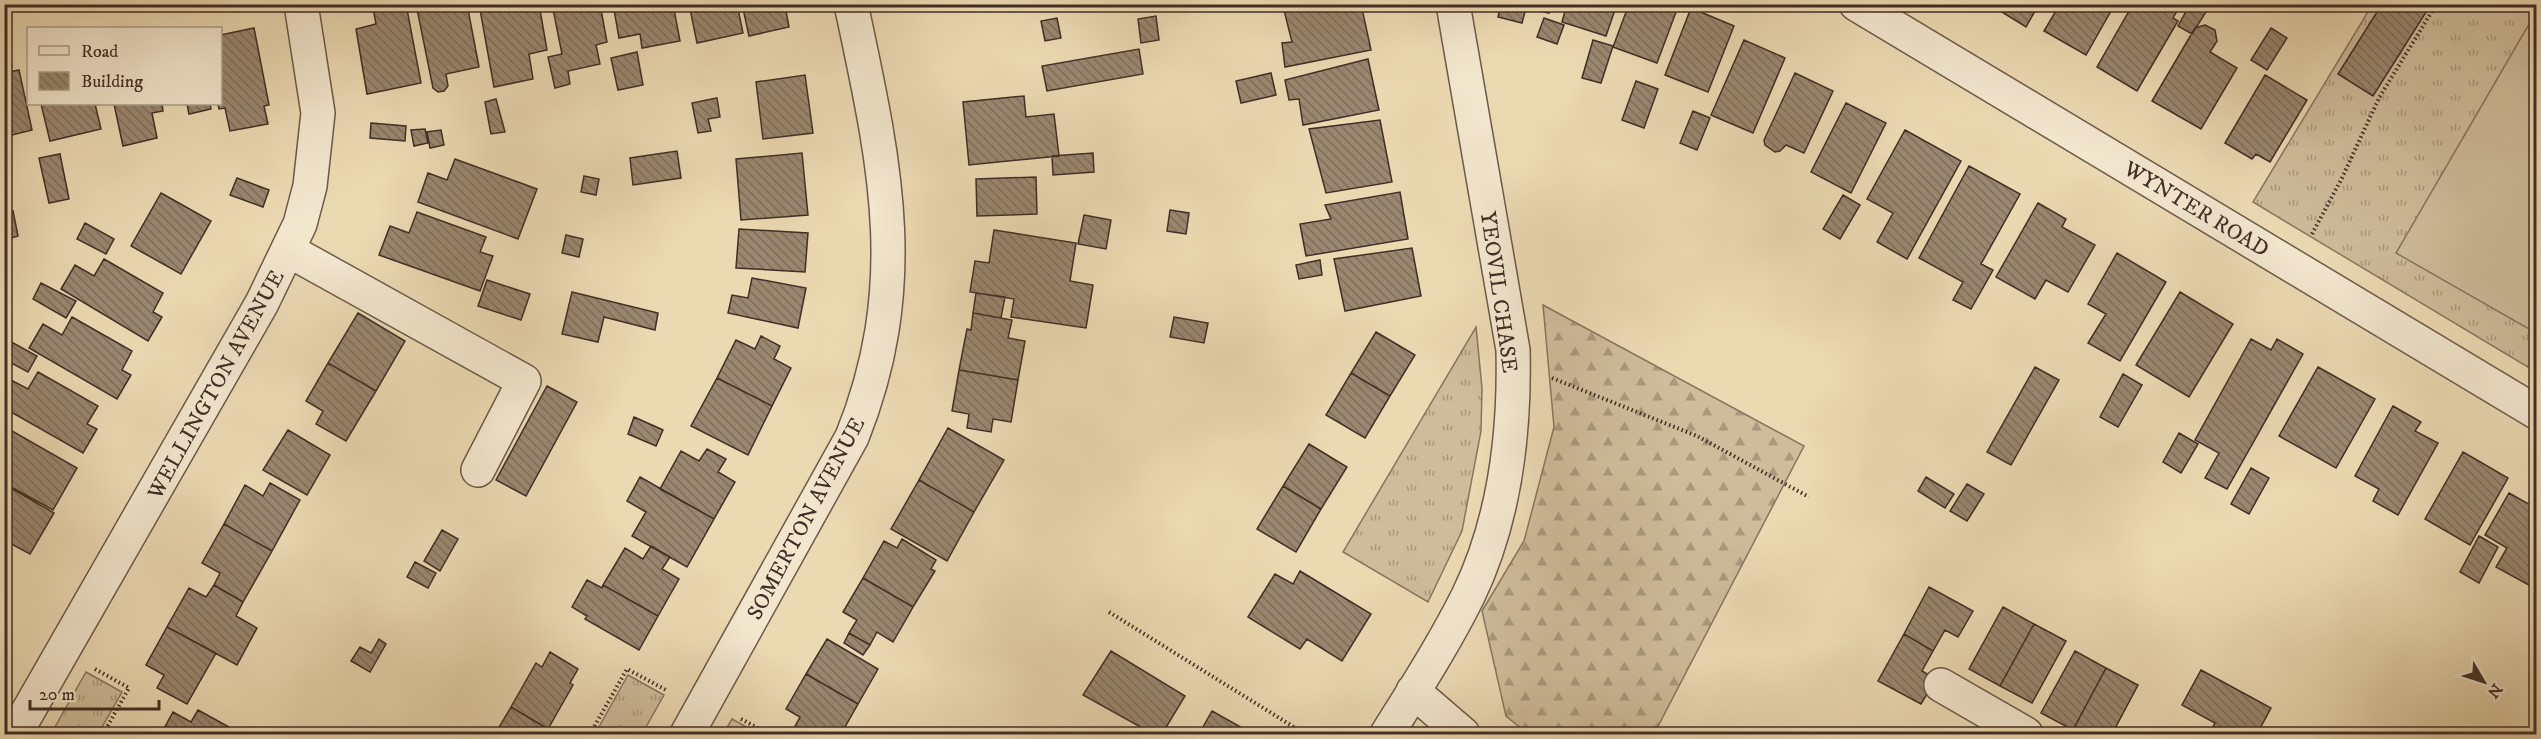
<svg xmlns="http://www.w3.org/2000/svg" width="2541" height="739" font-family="'IM FELL DW Pica',serif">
	<defs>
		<pattern id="grass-tufts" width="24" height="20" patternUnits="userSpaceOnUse" patternTransform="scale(1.5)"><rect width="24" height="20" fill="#cebc9a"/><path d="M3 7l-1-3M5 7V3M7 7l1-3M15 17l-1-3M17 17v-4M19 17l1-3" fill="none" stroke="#a9997d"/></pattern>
		<pattern id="forest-firs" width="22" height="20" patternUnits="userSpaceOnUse" patternTransform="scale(1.5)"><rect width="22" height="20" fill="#cebc9a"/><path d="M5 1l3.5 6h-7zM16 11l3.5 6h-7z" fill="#a9997d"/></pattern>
		<pattern id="building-back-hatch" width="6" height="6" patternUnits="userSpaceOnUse" patternTransform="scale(1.5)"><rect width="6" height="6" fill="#99876f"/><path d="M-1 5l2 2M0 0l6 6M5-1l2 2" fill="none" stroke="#7e6f5b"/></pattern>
	</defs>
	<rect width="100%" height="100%" fill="#ebd9b2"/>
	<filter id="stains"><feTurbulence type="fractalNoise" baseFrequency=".00333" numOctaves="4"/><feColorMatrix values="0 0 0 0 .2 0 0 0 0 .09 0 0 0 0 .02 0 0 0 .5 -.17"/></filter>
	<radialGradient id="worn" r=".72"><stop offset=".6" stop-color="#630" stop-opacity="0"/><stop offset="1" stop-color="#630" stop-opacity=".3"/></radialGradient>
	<path fill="url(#grass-tufts)" stroke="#887560" stroke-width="1.5" d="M 2372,5 L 2536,5 L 2536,372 L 2253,202 Z
		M 1476,327 L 1482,388 L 1481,431 L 1462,531 L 1428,602 L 1343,552 Z
		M 86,672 L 122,692 L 98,734 L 51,734 Z
		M 628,675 L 664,695 L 642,734 L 595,734 Z
		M 732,719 L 759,734 L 723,734 Z"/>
	<path fill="url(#forest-firs)" stroke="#887560" stroke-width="1.5" d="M 1543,305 L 1804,446 L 1654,734 L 1528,734 L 1506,716 L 1482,611 L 1524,541 L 1554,427 Z"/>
	<path fill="#cebc9a" stroke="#887560" stroke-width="1.5" d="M 2536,12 L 2536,333 L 2396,253 Z"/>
	<path fill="url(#building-back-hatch)" stroke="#412e26" stroke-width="1.5" d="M 388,4 L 406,4 L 421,83 L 367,94 L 356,29 L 376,24 L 373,8 Z
		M 416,4 L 467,4 L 479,67 L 446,74 L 448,86 L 444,91 L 438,92 L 433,88 Z
		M 479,4 L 539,4 L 547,50 L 529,54 L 533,79 L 494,87 Z
		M 552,4 L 600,4 L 607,42 L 596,45 L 600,64 L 568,71 L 570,84 L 555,88 L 548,57 L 562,54 Z
		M 613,4 L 673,4 L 680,41 L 642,48 L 640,34 L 619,38 Z
		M 689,4 L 737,4 L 743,33 L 697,43 Z
		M 742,4 L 799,4 L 800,8 L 786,11 L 789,27 L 749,36 Z
		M 1294,4 L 1361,4 L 1371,50 L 1285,67 L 1282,43 L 1292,42 L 1283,6 Z
		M 1501,4 L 1551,4 L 1549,13 L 1526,8 L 1522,23 L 1498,17 Z
		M 1567,4 L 1617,4 L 1606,36 L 1562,22 Z
		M 1629,4 L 1679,4 L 1657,63 L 1613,47 Z
		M 1989,4 L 2039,4 L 2026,27 Z
		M 2060,4 L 2115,4 L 2086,55 L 2044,31 Z
		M 2133,4 L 2181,4 L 2173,18 L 2178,21 L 2137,91 L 2097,67 Z
		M 2190,4 L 2211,4 L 2192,34 L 2178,26 Z
		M 2382,4 L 2422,4 L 2428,9 L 2373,96 L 2338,74 Z
		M 1691,8 L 1734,26 L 1708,92 L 1665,75 Z
		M 1156,16 L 1159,40 L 1141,43 L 1138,19 Z
		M 1057,18 L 1061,38 L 1045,41 L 1041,21 Z
		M 1544,18 L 1564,25 L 1557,44 L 1537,37 Z
		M 2205,25 L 2215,30 L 2217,41 L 2210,52 L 2237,68 L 2201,129 L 2152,101 L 2195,28 Z
		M 254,28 L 269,105 L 264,106 L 268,124 L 230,131 L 225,108 L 219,109 L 218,104 L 220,104 L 220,35 Z
		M 2271,28 L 2287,38 L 2267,70 L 2251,60 Z
		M 1593,40 L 1613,46 L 1601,83 L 1582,78 Z
		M 1744,40 L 1785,58 L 1753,133 L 1711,115 Z
		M 1139,49 L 1143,74 L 1047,91 L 1042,66 Z
		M 637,52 L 643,85 L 618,90 L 611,58 Z
		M 1368,59 L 1379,110 L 1303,125 L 1299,99 L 1289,100 L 1285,80 Z
		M 19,70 L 32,130 L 4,137 L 4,73 Z
		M 1271,73 L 1276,95 L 1241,103 L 1236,81 Z
		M 1795,73 L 1833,91 L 1804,153 L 1786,145 L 1780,151 L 1775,152 L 1765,145 L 1764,140 Z
		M 805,75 L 813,133 L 763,139 L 756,82 Z
		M 2265,75 L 2307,100 L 2270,162 L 2256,154 L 2252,159 L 2225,143 Z
		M 1636,81 L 1658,89 L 1644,128 L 1622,120 Z
		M 1024,96 L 1026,117 L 1054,114 L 1059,156 L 969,165 L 963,102 Z
		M 717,98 L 720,117 L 708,119 L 711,131 L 698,133 L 692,103 Z
		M 496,99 L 505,132 L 491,134 L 485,102 Z
		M 1846,103 L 1886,123 L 1851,193 L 1811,172 Z
		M 41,104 L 95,104 L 101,129 L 50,141 Z
		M 114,104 L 162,104 L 163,111 L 152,113 L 157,138 L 123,146 Z
		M 187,104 L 210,104 L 211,109 L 189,114 Z
		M 1693,111 L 1710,118 L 1697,150 L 1680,143 Z
		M 1380,120 L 1392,182 L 1326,193 L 1309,129 Z
		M 371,123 L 406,126 L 405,141 L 370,138 Z
		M 425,129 L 428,143 L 414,146 L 411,130 Z
		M 441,130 L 444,145 L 430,148 L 427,132 Z
		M 1905,130 L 1961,161 L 1907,259 L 1877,242 L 1893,213 L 1867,199 Z
		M 677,151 L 681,178 L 633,185 L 630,158 Z
		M 802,153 L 808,215 L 741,220 L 736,159 Z
		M 1093,153 L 1094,172 L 1053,175 L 1052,156 Z
		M 60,154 L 69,199 L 49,203 L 39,158 Z
		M 455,159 L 537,189 L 518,239 L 418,202 L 428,173 L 447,180 Z
		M 1969,166 L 2020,194 L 1981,264 L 1993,270 L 1971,309 L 1953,300 L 1963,282 L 1919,258 Z
		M 4,175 L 11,208 L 4,209 Z
		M 584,176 L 599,179 L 596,195 L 581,192 Z
		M 1036,177 L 1037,214 L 977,216 L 976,179 Z
		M 237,178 L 269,190 L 263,207 L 230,195 Z
		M 1400,192 L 1408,239 L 1306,256 L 1300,224 L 1331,219 L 1325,205 Z
		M 161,193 L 211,221 L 181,274 L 131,246 Z
		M 1843,195 L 1860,205 L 1840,239 L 1823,229 Z
		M 2038,203 L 2066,219 L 2062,227 L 2095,245 L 2068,292 L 2046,280 L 2035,299 L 1996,277 Z
		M 1170,210 L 1189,213 L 1186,234 L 1167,231 Z
		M 13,211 L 18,236 L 4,240 L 4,213 Z
		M 417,212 L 486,237 L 480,252 L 493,256 L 480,291 L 379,255 L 390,226 L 409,233 Z
		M 1084,215 L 1111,220 L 1106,249 L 1078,244 Z
		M 85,223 L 114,239 L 106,254 L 77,239 Z
		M 739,229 L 808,233 L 805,272 L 736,268 Z
		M 994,230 L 1076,243 L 1070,281 L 1093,285 L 1086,328 L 1011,317 L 1014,299 L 970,292 L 975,261 L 989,263 Z
		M 566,235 L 583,239 L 579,257 L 562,253 Z
		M 1412,248 L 1421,296 L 1345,311 L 1334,259 Z
		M 2117,253 L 2166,282 L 2120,361 L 2088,343 L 2106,314 L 2088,304 Z
		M 104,259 L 163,293 L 153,312 L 162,317 L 148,341 L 61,289 L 75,265 L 94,276 Z
		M 1320,260 L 1322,275 L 1299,279 L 1296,265 Z
		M 752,278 L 806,288 L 798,328 L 728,313 L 732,295 L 748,298 Z
		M 487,280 L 530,294 L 521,320 L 478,306 Z
		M 41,283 L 76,301 L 66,318 L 33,299 Z
		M 572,292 L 658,313 L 655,330 L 604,317 L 598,342 L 562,334 Z
		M 2180,292 L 2233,324 L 2189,397 L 2136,365 Z
		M 976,293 L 1005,297 L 1001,318 L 973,313 Z
		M 358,313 L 405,341 L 376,391 L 328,363 Z
		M 973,313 L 1012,320 L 1008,338 L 1025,341 L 1018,380 L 959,370 L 967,329 L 971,330 Z
		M 72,317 L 132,351 L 122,370 L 131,375 L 117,399 L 29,348 L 43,324 L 62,335 Z
		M 1174,317 L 1208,323 L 1204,343 L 1170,337 Z
		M 1376,332 L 1415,355 L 1390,396 L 1351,373 Z
		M 761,336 L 780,346 L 774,359 L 791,368 L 772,406 L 717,378 L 736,340 L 755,349 Z
		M 4,338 L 37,356 L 28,372 L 4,359 Z
		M 2251,339 L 2271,350 L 2277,339 L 2303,354 L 2227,489 L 2205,478 L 2219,453 L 2195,440 Z
		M 328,363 L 376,391 L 346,441 L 316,424 L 323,411 L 306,401 Z
		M 2035,367 L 2059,380 L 2011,465 L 1987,452 Z
		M 2318,367 L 2375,399 L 2336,468 L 2279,436 Z
		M 959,370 L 1018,380 L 1011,422 L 993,419 L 991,432 L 967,428 L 969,414 L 952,411 Z
		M 38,372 L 98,406 L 87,424 L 97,429 L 83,453 L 4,408 L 4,386 L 9,379 L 28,389 Z
		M 1351,373 L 1390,396 L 1365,438 L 1326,415 Z
		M 2123,374 L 2142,385 L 2118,427 L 2100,417 Z
		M 717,378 L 772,406 L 748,455 L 691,426 Z
		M 547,386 L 577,402 L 526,496 L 496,480 Z
		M 2393,406 L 2421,422 L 2415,431 L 2438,443 L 2398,515 L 2373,501 L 2379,489 L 2355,476 Z
		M 634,417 L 663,430 L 656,446 L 628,434 Z
		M 5,427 L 77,468 L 53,510 L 4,483 Z
		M 948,428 L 1004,460 L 974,512 L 919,480 Z
		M 288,430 L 330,455 L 307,495 L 263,470 Z
		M 2179,433 L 2198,444 L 2181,473 L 2163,462 Z
		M 1309,444 L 1347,467 L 1321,509 L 1283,486 Z
		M 707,449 L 726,459 L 718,472 L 735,482 L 714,519 L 660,489 L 681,451 L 699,461 Z
		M 2463,452 L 2508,478 L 2470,545 L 2425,519 Z
		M 2251,468 L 2269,478 L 2249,514 L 2231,504 Z
		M 640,477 L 714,519 L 687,567 L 632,536 L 646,512 L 627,501 Z
		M 1926,477 L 1954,494 L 1945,508 L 1918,491 Z
		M 919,480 L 974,512 L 947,561 L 891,529 Z
		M 270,483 L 300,500 L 272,551 L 224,524 L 245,485 L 263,496 Z
		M 4,484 L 54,513 L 30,554 L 4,540 Z
		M 1967,484 L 1984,494 L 1967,521 L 1950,511 Z
		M 1283,486 L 1321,509 L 1296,552 L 1257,529 Z
		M 2509,493 L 2532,506 L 2536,500 L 2536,584 L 2534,588 L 2496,567 L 2507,548 L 2485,535 Z
		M 224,524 L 272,551 L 243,602 L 214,585 L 220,573 L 202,563 Z
		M 442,530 L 458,539 L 440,571 L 424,561 Z
		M 2479,536 L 2498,547 L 2479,583 L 2460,572 Z
		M 902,539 L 936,560 L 931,569 L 935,571 L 913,607 L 863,578 L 884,541 L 897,548 Z
		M 651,546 L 670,557 L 662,569 L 679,579 L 658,616 L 603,585 L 625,548 L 643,559 Z
		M 415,562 L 436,573 L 428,588 L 407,577 Z
		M 1300,571 L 1371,614 L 1342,661 L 1307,639 L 1300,649 L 1248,617 L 1275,574 L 1293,584 Z
		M 4,574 L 11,577 L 4,589 Z
		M 863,578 L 913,607 L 893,642 L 877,632 L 870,645 L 849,633 L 857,620 L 843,612 Z
		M 587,580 L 602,588 L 603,585 L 658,616 L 639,650 L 585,619 L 587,616 L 572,607 Z
		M 214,585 L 243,602 L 236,616 L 257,628 L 237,665 L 167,627 L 189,588 L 206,597 Z
		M 1929,587 L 1973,611 L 1958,637 L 1945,630 L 1933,651 L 1904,634 Z
		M 2003,607 L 2034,624 L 2000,686 L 1969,669 Z
		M 2034,624 L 2066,641 L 2032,703 L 2000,686 Z
		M 167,627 L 216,653 L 187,704 L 157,688 L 164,675 L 146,665 Z
		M 849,633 L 870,645 L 863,655 L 844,643 Z
		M 1904,634 L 1933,651 L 1922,671 L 1936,679 L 1921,704 L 1878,681 Z
		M 379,639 L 386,644 L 370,672 L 351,661 L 360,647 L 371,653 Z
		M 827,639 L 878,669 L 858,704 L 806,674 Z
		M 1111,651 L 1185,696 L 1162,734 L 1153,734 L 1083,695 Z
		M 2075,651 L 2106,668 L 2073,730 L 2041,713 Z
		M 550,652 L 578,669 L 570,683 L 573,685 L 548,729 L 511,707 L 536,663 L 542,667 Z
		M 2106,668 L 2138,685 L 2112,734 L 2081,734 L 2073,730 Z
		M 2201,670 L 2271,708 L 2257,734 L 2209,734 L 2215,723 L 2182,705 Z
		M 806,674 L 858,704 L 841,734 L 830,734 L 822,730 L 819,734 L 801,734 L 793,730 L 800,717 L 786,709 Z
		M 511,707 L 548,729 L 545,734 L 495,734 Z
		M 198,710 L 229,727 L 224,734 L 161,734 L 173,712 L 191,722 Z
		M 1212,711 L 1253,734 L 1199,734 Z"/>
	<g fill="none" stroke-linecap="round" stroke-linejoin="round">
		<defs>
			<path id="minor" d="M 1856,4 L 2536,412
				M 288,250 L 524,381 L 478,470
				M 1941,685 L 2026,734
				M 1413,691 L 1463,734
				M 15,734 L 262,303 L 300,224 L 310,186 L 318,113 L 301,4
				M 687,734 L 852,437 C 914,283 884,160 851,4
				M 1387,734 C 1415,689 1444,644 1468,596 C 1505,520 1515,432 1513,350 L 1453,4"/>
		</defs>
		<use href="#minor" stroke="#6c5949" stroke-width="36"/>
		<path stroke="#412e26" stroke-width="4" stroke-dasharray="1.5 3" stroke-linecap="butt" d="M 2312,234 L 2342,178 L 2379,98 L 2434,8 L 2429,4
			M 1552,378 L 1697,436 L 1809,497
			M 1109,612 L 1305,734
			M 95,669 L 129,688 L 103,734
			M 741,719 L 769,734
			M 590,734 L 627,669 L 666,690"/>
		<use href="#minor" stroke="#f2e6cd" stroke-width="33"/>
	</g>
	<g text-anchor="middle" stroke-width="4.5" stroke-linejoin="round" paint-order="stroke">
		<g font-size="22" fill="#412e26" stroke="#f2e6cd">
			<text transform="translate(2197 208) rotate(31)" y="8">WYNTER ROAD</text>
			<text transform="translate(1500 292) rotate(82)" y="8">YEOVIL CHASE</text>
			<text transform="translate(215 384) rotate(-61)" y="8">WELLINGTON AVENUE</text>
			<text transform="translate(805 518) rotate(-62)" y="8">SOMERTON AVENUE</text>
		</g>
	</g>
	<rect width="2541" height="739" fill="none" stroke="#ebd9b2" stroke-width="24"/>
	<rect x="6" y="6" width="2529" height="727" fill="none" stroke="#412e26" stroke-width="3"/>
	<rect x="12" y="12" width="2517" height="715" fill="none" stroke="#412e26" stroke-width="1.5"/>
	<rect x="27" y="27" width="195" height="78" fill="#f2e6cd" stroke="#ab9c8a" stroke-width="1.5"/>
	<rect x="39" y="46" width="30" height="9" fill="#f2e6cd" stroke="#ab9c8a" stroke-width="1.5"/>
	<text x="81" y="57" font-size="18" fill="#412e26">Road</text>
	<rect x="39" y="72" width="30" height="18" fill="url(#building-back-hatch)" stroke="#ab9c8a" stroke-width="1.5"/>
	<text x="81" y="87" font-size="18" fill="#412e26">Building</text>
	<g transform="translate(2484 682) rotate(129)" stroke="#f2e6cd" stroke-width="4.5" paint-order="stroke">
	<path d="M0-4.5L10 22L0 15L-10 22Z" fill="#412e26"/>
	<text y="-9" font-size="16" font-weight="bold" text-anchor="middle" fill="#412e26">N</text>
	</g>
	<path d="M30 700v9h129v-9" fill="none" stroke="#412e26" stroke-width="3"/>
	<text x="39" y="700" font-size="18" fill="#412e26" stroke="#f2e6cd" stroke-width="4.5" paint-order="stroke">20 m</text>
	<rect width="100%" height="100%" filter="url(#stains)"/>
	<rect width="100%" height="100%" fill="url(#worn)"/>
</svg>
